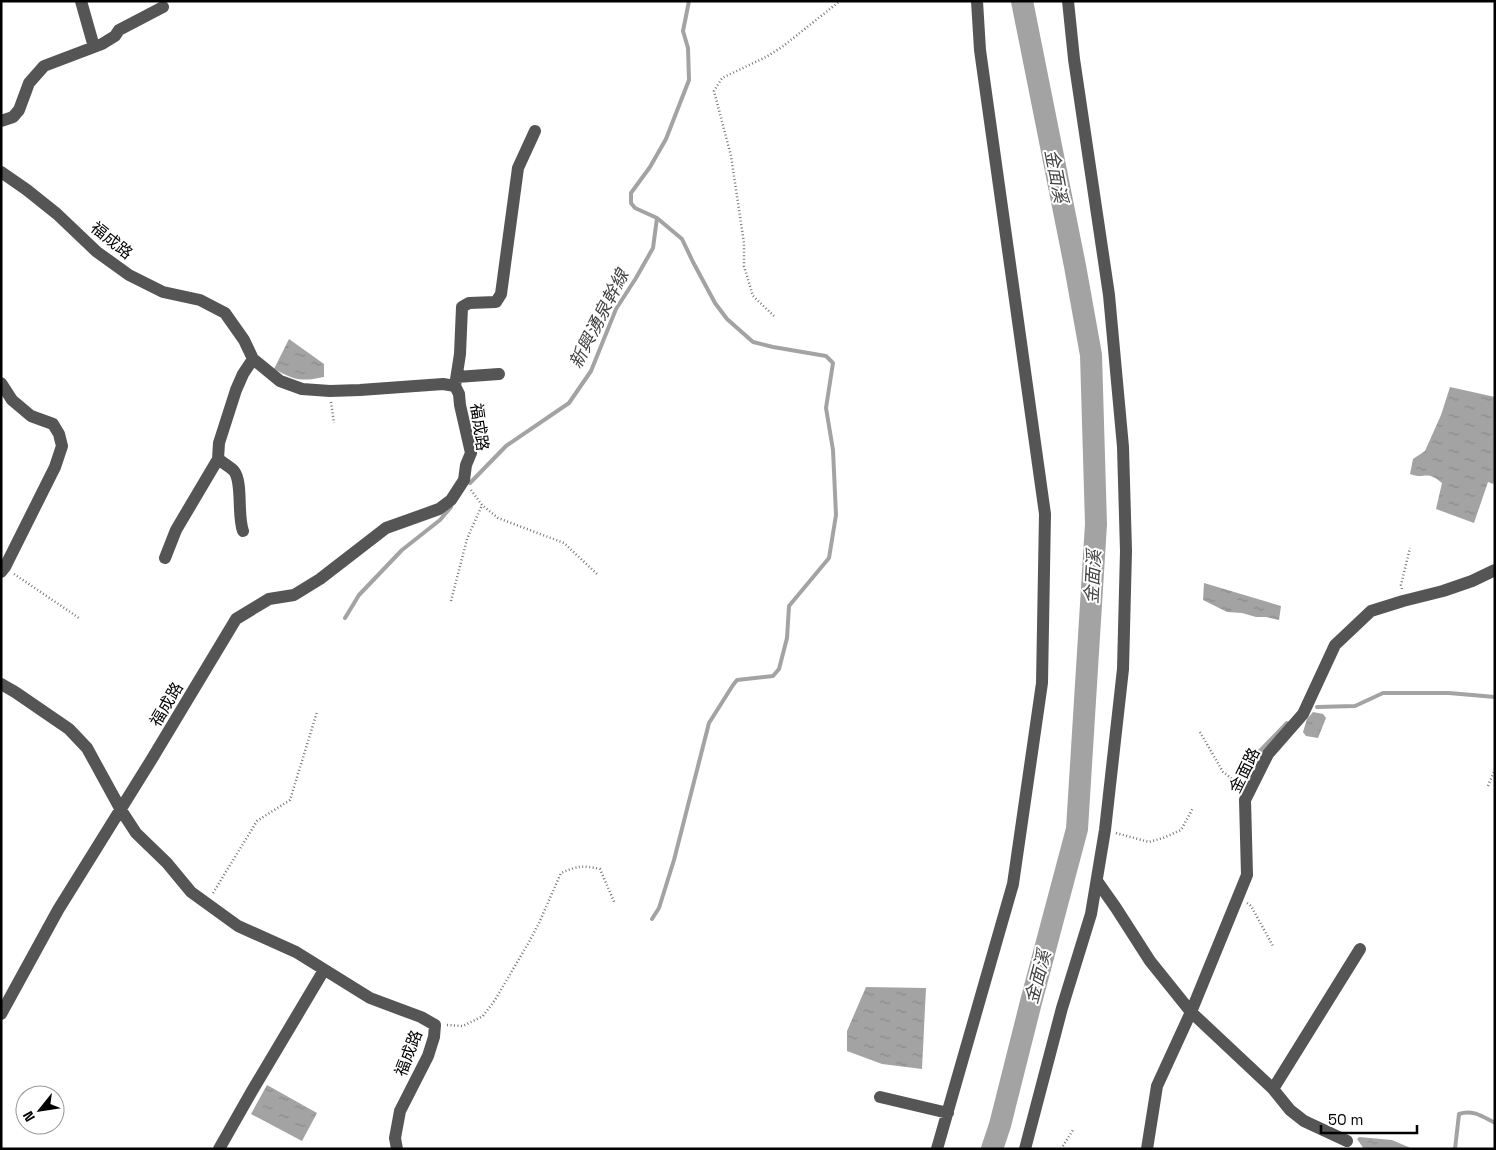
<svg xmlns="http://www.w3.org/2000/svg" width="1496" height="1150" font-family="'Space Grotesk','Noto Sans TC',sans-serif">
	<defs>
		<pattern id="water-ripples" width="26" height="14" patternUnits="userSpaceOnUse" patternTransform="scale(1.25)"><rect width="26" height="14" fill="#a3a3a3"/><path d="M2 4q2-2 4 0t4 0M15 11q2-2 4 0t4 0" fill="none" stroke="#8b8b8b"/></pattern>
	</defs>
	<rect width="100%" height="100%" fill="#fff"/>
	<path fill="url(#water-ripples)" d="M 289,339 L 324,364 L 324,377 C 300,382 295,380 274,369 Z
		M 1450,387 L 1495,397 L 1495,478 L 1493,484 L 1488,482 L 1474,523 L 1436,509 L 1442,483 C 1426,469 1425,480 1410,474 L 1413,459 L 1425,451 L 1441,415 Z
		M 1204,583 L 1281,606 L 1279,620 L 1266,617 L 1256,617 L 1242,613 L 1227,612 L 1203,600 Z
		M 1313,712 L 1323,714 L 1326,718 L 1318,738 L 1306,736 L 1303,732 L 1307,719 Z
		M 866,987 L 926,988 L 922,1069 L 882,1064 L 847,1051 L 847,1031 Z
		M 267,1085 L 317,1113 L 302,1141 L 251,1114 Z
		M 1359,1137 L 1392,1140 L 1413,1149 L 1364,1149 L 1357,1139 Z"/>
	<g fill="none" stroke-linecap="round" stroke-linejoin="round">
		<path stroke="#a3a3a3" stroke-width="4" d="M 470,483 L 506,446 L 569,403 L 591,371 L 616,309 L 636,278 L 653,248 L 657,218 L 635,208 L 631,203 L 631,193 L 650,167 L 666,139 L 689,80 L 688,48 L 683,31 L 689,1
			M 345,618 L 359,595 L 402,550 L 440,520 L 451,507
			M 1317,707 L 1355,706 L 1383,693 L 1449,693 L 1495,697
			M 1244,786 L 1257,754 L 1287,723
			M 652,919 L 659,908 L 674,860 L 709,723 L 733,685 L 737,680 L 773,676 L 779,669 L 787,638 L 789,606 L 829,558 L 836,515 L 833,450 L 826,408 L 833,363 L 826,356 L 773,347 L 753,342 L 727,319 L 715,303 L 693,262 L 682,239 L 657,218
			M 1455,1149 L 1459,1114 C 1473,1109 1483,1117 1495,1123"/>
		<path stroke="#a3a3a3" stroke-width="22" d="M 992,1149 L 1000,1125 L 1031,1002 L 1077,829 L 1096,524 L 1091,355 L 1075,266 L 1022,1"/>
		<path stroke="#777" stroke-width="2.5" stroke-dasharray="1 2.5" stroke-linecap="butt" d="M 774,316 L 753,296 L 744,266 L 744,243 L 731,156 L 714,91 L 722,78 L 766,57 L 782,47 L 840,1
			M 331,402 L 334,423
			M 471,490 L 482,505 L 498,518 L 564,543 L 597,574
			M 14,574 L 79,618
			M 1402,589 L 1401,585 L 1410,548
			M 451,601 L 467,539 L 482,505
			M 1200,732 L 1223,772 L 1240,785
			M 1488,786 L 1495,769
			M 1116,833 L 1149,842 L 1163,838 L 1181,830 L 1193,808
			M 213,893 L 257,821 L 290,800 L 317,712
			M 1247,903 L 1251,906 L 1273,946
			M 447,1025 L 463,1026 L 483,1016 L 495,1000 L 529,942 L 539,923 L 561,873 C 577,866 583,865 600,869 L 615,904
			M 1061,1149 L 1073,1130"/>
		<path stroke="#555" stroke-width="12" d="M 81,1 L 94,47
			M 1,121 L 13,117 L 19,110 L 29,83 L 44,66 L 102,44 L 115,36 L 119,30 L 163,7
			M 1,172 L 27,190 L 57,214 L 97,252 L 129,275 L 163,292 L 200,300 L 225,313 L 244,340 L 253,359 L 280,381 L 302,389 L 330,391 L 360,390 L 443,384 L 455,386 L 459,394 L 460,405 L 471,453 L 466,465 L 464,480 L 451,500 L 439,509 L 386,528 L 320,579 L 294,595 L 269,599 L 236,619 L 150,762 L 58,910 L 1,1014
			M 457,377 L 499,374
			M 1,383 L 12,400 L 31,416 L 53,424 L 59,434 L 62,446 L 55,467 L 5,567 L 1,572
			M 455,386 L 460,354 L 462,307 L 469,303 L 496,302 L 501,294 L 518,168 L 535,131
			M 218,459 C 223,463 230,467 234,471 C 243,482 237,515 243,531
			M 165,558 L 176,530 L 218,459 L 219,443 L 236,390 L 243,374 L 253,359
			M 1,684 L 15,692 L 69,729 L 87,748 L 121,810 L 136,833 L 167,863 L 191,892 L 238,926 L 296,952 L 370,998 L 421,1017 L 435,1025 L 434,1037 L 428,1056 L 400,1111 L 395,1138 L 397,1149
			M 1097,881 L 1116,908 L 1150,961 L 1191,1012 L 1273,1089 L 1290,1110 L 1304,1121 L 1347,1141
			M 1273,1089 L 1360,949
			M 880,1097 L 948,1113
			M 219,1149 L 252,1091 L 324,970
			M 937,1149 L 1013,884 L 1042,683 L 1045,514 L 980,50 L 977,1
			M 1025,1149 L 1062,1008 L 1091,914 L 1105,830 L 1123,669 L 1126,551 L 1123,447 L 1109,295 L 1074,59 L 1068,1
			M 1147,1149 L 1157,1086 L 1191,1012 L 1247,875 L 1245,800 L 1268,754 L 1303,714 L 1335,645 L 1371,611 L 1403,601 L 1443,591 L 1472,581 L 1495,570"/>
	</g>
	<g text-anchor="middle" stroke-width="4" stroke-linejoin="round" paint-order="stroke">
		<g font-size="16" fill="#000" stroke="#fff">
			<text transform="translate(112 240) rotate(39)" y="6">福成路</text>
			<text transform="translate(480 427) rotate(82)" y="6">福成路</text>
			<text transform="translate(166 704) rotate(-59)" y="6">福成路</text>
			<text transform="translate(1244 770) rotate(-64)" y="6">金面路</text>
			<text transform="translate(408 1053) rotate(-69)" y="6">福成路</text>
		</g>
		<g font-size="18" font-style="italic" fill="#444" stroke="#fff">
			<text transform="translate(1056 176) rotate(79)" y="6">金面溪</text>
			<text transform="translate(599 319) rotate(-63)" y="6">新興湧泉幹線</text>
			<text transform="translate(1093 577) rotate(-87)" y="6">金面溪</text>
			<text transform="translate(1038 977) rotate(-75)" y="6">金面溪</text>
		</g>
	</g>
	<rect width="1496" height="1150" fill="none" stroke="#000000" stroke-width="5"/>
	<g transform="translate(40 1110) rotate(240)"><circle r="24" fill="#ffffff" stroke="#999999"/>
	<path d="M0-4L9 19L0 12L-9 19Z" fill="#000000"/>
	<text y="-8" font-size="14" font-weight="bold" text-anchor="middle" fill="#000000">N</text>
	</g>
	<path d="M1321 1125v8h96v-8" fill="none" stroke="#000000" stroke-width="2.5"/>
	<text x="1328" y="1125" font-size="15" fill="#000000" stroke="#ffffff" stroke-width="4" paint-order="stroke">50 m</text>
</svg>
